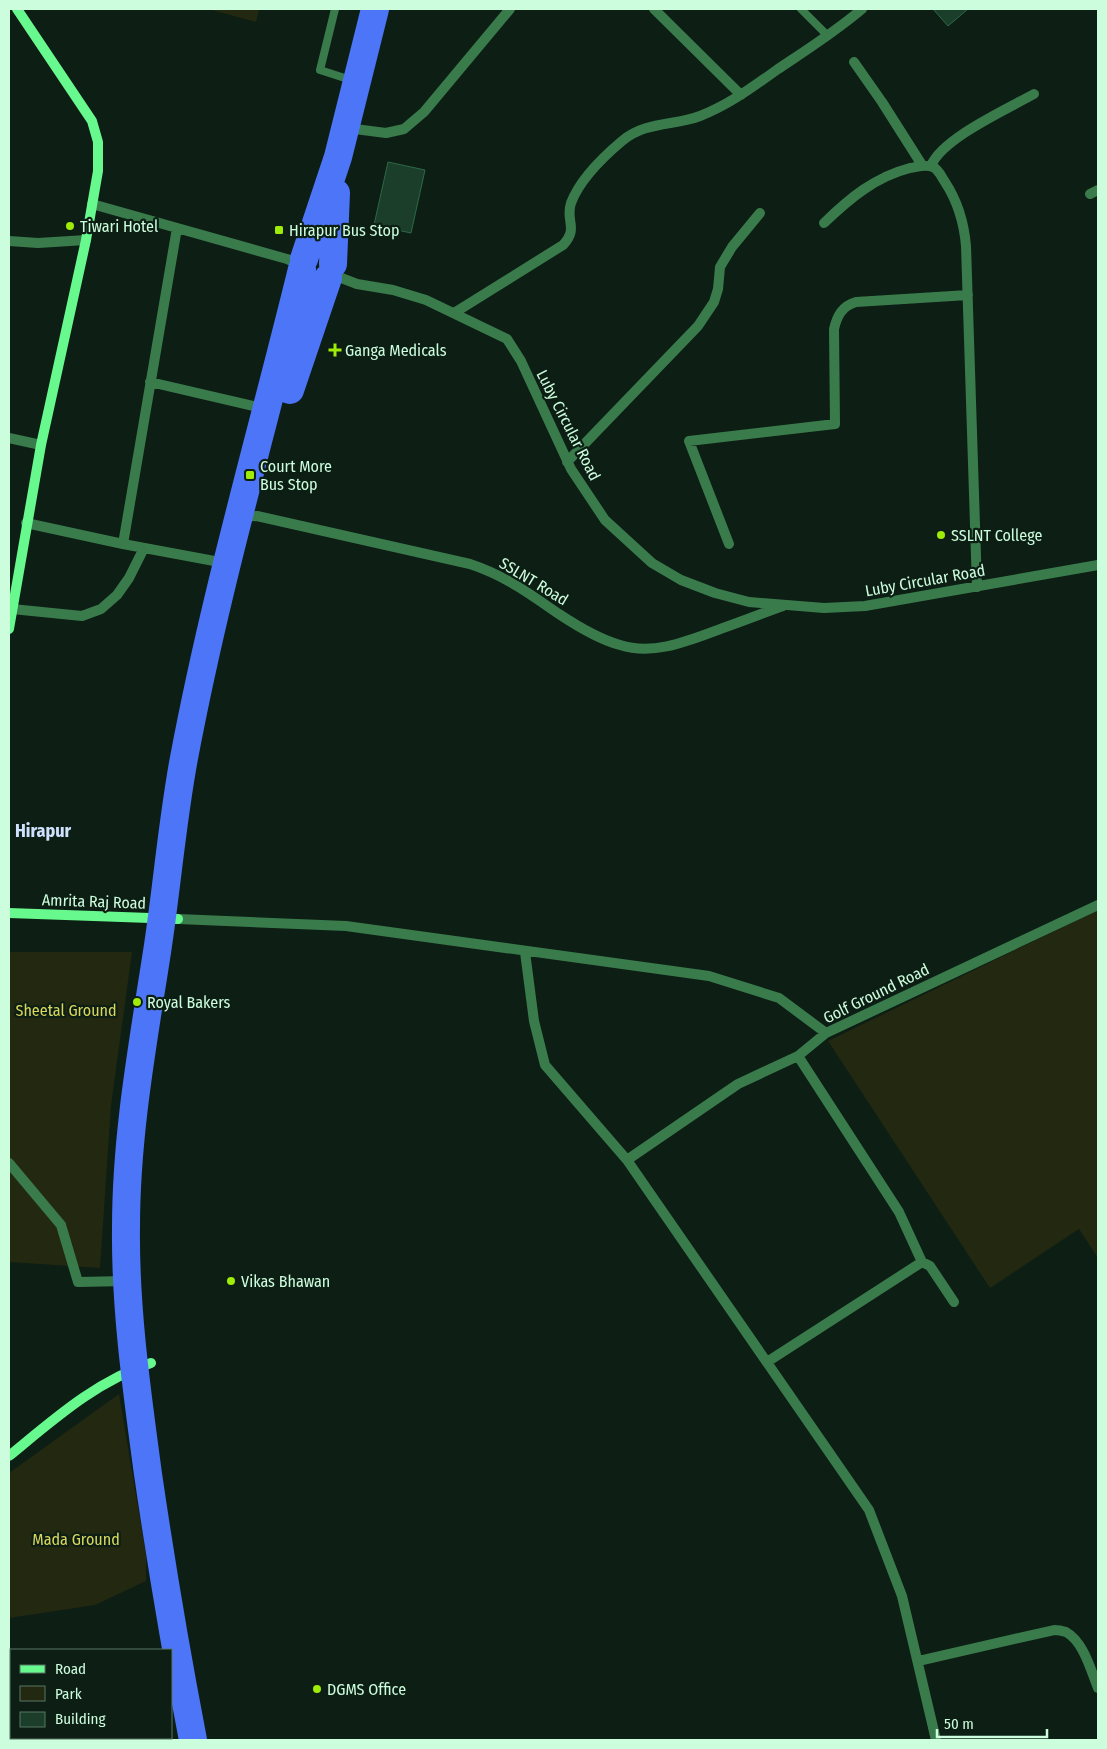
<svg xmlns="http://www.w3.org/2000/svg" width="1107" height="1749" font-family="'Fira Sans Condensed',sans-serif">
	<rect width="100%" height="100%" fill="#0d1e14"/>
	<path fill="#232810" d="M 208,9 L 259,9 L 256,22 Z
		M 1098,910 L 1098,1258 L 1079,1229 L 990,1288 L 828,1041 Z
		M 9,952 L 132,952 L 111,1106 L 100,1268 L 9,1262 Z
		M 119,1394 L 146,1555 L 146,1581 L 95,1605 L 9,1618 L 9,1473 Z"/>
	<path fill="#1a3e2a" stroke="#2d6947" d="M 933,9 L 968,9 L 948,26 Z
		M 388,162 L 425,170 L 411,233 L 374,225 Z"/>
	<g fill="none" stroke-linecap="round" stroke-linejoin="round">
		<path stroke="#3a7b4c" stroke-width="8" d="M 335,9 L 320,70 L 354,81
			M 801,9 L 828,36"/>
		<path stroke="#3a7b4c" stroke-width="10" d="M 654,9 L 741,95
			M 854,62 L 882,102 L 922,165
			M 347,128 L 386,133 L 404,129 L 424,112 L 510,9
			M 931,166 C 941,139 1007,109 1034,94
			M 1090,194 L 1098,190
			M 92,204 L 287,259 L 302,265
			M 824,223 C 850,198 875,177 910,168 C 918,167 925,164 933,167 C 939,170 941,176 945,182 C 958,202 964,222 966,246 L 977,587
			M 177,228 L 123,544 L 225,563
			M 9,241 L 38,243 L 86,240
			M 331,274 L 357,284 L 393,290 L 426,300 L 507,339 L 521,361 L 571,469 L 605,520 L 652,563 L 681,580 L 715,593 L 749,602 L 824,608 L 865,606 L 1098,565
			M 454,313 L 563,245 C 579,228 565,221 571,203 C 580,179 603,157 622,141 C 646,121 674,126 700,116 C 729,105 754,86 778,69 C 808,49 835,32 862,9
			M 150,382 L 266,409
			M 9,438 L 41,445
			M 567,462 L 698,326 L 714,302 L 718,289 L 720,267 L 732,247 L 760,213
			M 240,517 L 257,516 L 470,564 C 506,576 528,593 559,614 C 577,626 598,639 620,645 C 655,656 690,640 723,628 C 743,621 763,613 783,606
			M 26,523 L 123,544
			M 729,544 L 689,441 L 835,424 L 834,329 C 837,316 842,306 856,302 L 968,295
			M 12,609 L 82,616 L 101,609 L 117,595 L 129,578 L 144,548
			M 178,919 L 346,926 L 709,976 L 779,998 L 826,1033
			M 525,952 L 534,1021 L 545,1065 L 627,1160 L 869,1510 L 902,1596 L 936,1740
			M 798,1056 L 899,1212 L 922,1262 L 930,1266 L 954,1302
			M 627,1160 L 738,1084 L 798,1056 L 826,1033 L 1098,905
			M 9,1163 L 61,1225 L 78,1282 L 126,1281
			M 767,1362 L 922,1262
			M 918,1661 L 1054,1630 C 1058,1630 1063,1631 1066,1632 C 1084,1642 1091,1671 1098,1688"/>
		<path stroke="#67f98e" stroke-width="10" d="M 9,629 L 41,445 L 86,240 L 98,171 L 98,142 L 92,121 L 17,9
			M 9,913 L 178,919
			M 9,1456 C 53,1420 96,1381 151,1363"/>
		<path stroke="#4c75f8" stroke-width="28" d="M 304,259 L 338,157 L 375,9
			M 333,264 L 336,193
			M 290,390 L 328,278
			M 193,1740 C 176,1652 161,1563 148,1474 C 137,1392 125,1310 126,1227 C 126,1134 143,1043 157,952 C 167,887 172,822 184,758 C 215,593 262,432 302,269"/>
	</g>
	<g fill="#9fec09" stroke="#0d1e14" stroke-width="2">
		<circle cx="70" cy="226" r="5"/>
		<rect x="274" y="225" width="10" height="10" rx="2.5"/>
		<path d="M332.5 342.5h5v5h5v5h-5v5h-5v-5h-5v-5h5z"/>
		<rect x="245" y="470" width="10" height="10" rx="2.5"/>
		<circle cx="941" cy="535" r="5"/>
		<circle cx="137" cy="1002" r="5"/>
		<circle cx="231" cy="1281" r="5"/>
		<circle cx="317" cy="1689" r="5"/>
	</g>
	<g text-anchor="middle" stroke-width="4.5" stroke-linejoin="round" paint-order="stroke">
		<g font-size="16" fill="#ccfddd" stroke="#0d1e14" text-anchor="start">
			<text x="80" y="232">Tiwari Hotel</text>
			<text x="289" y="236">Hirapur Bus Stop</text>
			<text x="345" y="356">Ganga Medicals</text>
			<text x="260" y="472">Court More<tspan x="260" dy="18">Bus Stop</tspan></text>
			<text x="951" y="541">SSLNT College</text>
			<text x="147" y="1008">Royal Bakers</text>
			<text x="241" y="1287">Vikas Bhawan</text>
			<text x="327" y="1695">DGMS Office</text>
		</g>
		<g font-size="16" fill="#ccfddd" stroke="#0d1e14">
			<text transform="translate(569 425) rotate(63)" y="6">Luby Circular Road</text>
			<text transform="translate(925 580) rotate(-10)" y="6">Luby Circular Road</text>
			<text transform="translate(534 581) rotate(31)" y="6">SSLNT Road</text>
			<text transform="translate(94 901) rotate(2)" y="6">Amrita Raj Road</text>
			<text transform="translate(876 993) rotate(-26)" y="6">Golf Ground Road</text>
		</g>
		<g font-size="16" fill="#d9d85c" stroke="#0d1e14">
			<text x="66" y="1016">Sheetal Ground</text>
			<text x="76" y="1545">Mada Ground</text>
		</g>
		<g font-size="18" font-weight="bold" fill="#cee1fd" stroke="#0d1e14">
			<text x="43" y="837">Hirapur</text>
		</g>
	</g>
	<rect width="1107" height="1749" fill="none" stroke="#ccfddd" stroke-width="20"/>
	<rect x="10" y="1649" width="162" height="90" fill="#0d1e14" stroke="#597764"/>
	<rect x="20" y="1665" width="25" height="8" fill="#67f98e" stroke="#597764"/>
	<text x="55" y="1674" font-size="15" fill="#ccfddd">Road</text>
	<rect x="20" y="1686" width="25" height="15" fill="#232810" stroke="#597764"/>
	<text x="55" y="1699" font-size="15" fill="#ccfddd">Park</text>
	<rect x="20" y="1712" width="25" height="15" fill="#1a3e2a" stroke="#597764"/>
	<text x="55" y="1724" font-size="15" fill="#ccfddd">Building</text>
	<path d="M937 1729v8h110v-8" fill="none" stroke="#ccfddd" stroke-width="2.5"/>
	<text x="944" y="1729" font-size="15" fill="#ccfddd" stroke="#0d1e14" stroke-width="4" paint-order="stroke">50 m</text>
</svg>
